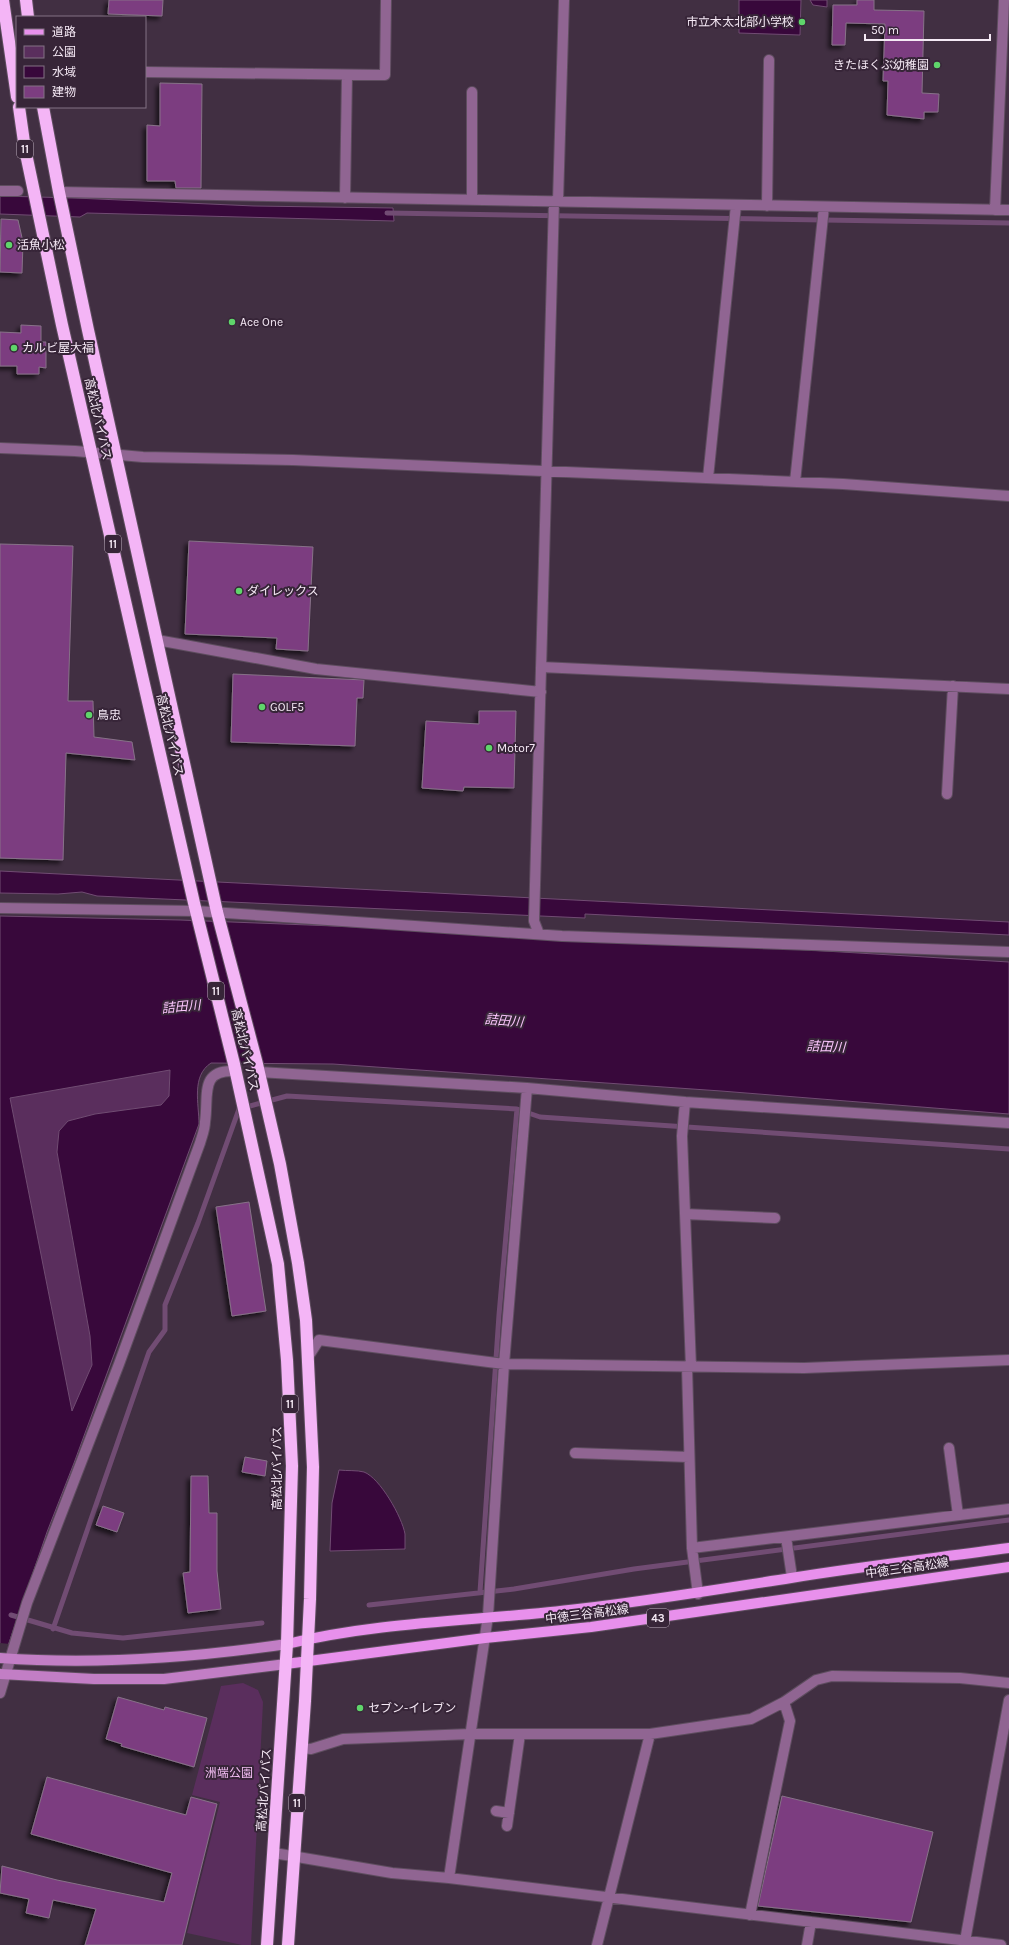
<svg xmlns="http://www.w3.org/2000/svg" width="1009" height="1945" font-family="Karla,'Noto Sans JP',sans-serif">
	<defs>
		<filter id="shadow"><feDropShadow dx="-3.5" dy="3.5" stdDeviation="2" flood-color="#0009"/></filter>
	</defs>
	<rect width="100%" height="100%" fill="#412f42"/>
	<path fill="#5a2e5d" d="M 170,1069 L 169,1096 L 161,1105 L 95,1114 L 68,1121 L 59,1131 L 57,1152 L 90,1336 L 92,1365 L 72,1412 L 10,1098 Z
		M 243,1683 L 258,1690 L 263,1702 L 251,1945 L 242,1945 L 187,1933 L 220,1802 L 192,1795 L 221,1686 Z"/>
	<path fill="#38083b" stroke="#714c73" fill-rule="evenodd" d="M 739,0 L 801,0 L 800,35 L 739,33 Z
		M 810,0 L 827,0 L 827,7 L 813,5 Z
		M 0,196 L 75,198 L 254,206 L 393,208 L 394,221 L 87,213 L 80,217 L 0,214 Z
		M 0,871 L 1009,922 L 1009,935 L 585,914 L 585,918 L 97,896 L 82,892 L 58,894 L 0,893 Z
		M 0,916 L 180,920 L 539,934 L 1009,962 L 1009,1114 L 721,1091 L 333,1064 L 211,1063 C 191,1076 199,1104 199,1124 L 74,1463 L 47,1532 L 0,1669 ZM 170,1070 L 169,1096 L 161,1105 L 95,1114 L 68,1121 L 59,1131 L 57,1152 L 90,1336 L 92,1365 L 72,1411 L 10,1098 Z
		M 339,1470 C 347,1471 357,1470 364,1472 C 380,1478 402,1517 405,1534 C 405,1539 405,1544 405,1549 L 330,1551 L 332,1503 Z"/>
	<path fill="#412f42" d="M 0,1643 L 10,1644 L 0,1671 Z"/>
	<g fill="none" stroke-linecap="round" stroke-linejoin="round">
		<path stroke="#714c73" stroke-width="5" d="M 387,213 L 1009,223
			M 480,1592 L 499,1315 L 517,1109
			M 369,1605 L 514,1589 L 634,1569 L 1009,1520
			M 11,1615 L 72,1633 L 123,1638 L 262,1623
			M 53,1629 L 149,1352 L 165,1330 L 165,1305 L 198,1223 L 239,1109 L 287,1096 L 517,1109 L 540,1117 L 1009,1149"/>
	</g>
	<path fill="#7c3d80" stroke="#877288" filter="url(#shadow)" d="M 109,0 L 163,0 L 162,16 L 108,14 Z
		M 857,0 L 874,0 L 874,10 L 924,11 L 922,93 L 939,94 L 938,112 L 924,112 L 924,119 L 887,115 L 888,81 L 883,81 L 885,24 L 846,23 L 845,45 L 832,45 L 833,5 L 857,5 Z
		M 160,83 L 202,84 L 201,188 L 176,188 L 175,181 L 147,181 L 147,125 L 160,126 Z
		M 1,219 L 18,220 L 23,242 L 22,273 L 0,272 Z
		M 21,325 L 41,326 L 41,342 L 46,342 L 46,368 L 39,367 L 39,374 L 17,374 L 17,366 L 0,366 L 0,332 L 21,333 Z
		M 189,541 L 313,547 L 308,651 L 276,649 L 277,638 L 185,634 Z
		M 0,544 L 73,546 L 68,701 L 93,701 L 94,737 L 132,742 L 135,760 L 66,753 L 63,860 L 0,858 Z
		M 233,674 L 364,680 L 363,698 L 357,698 L 355,746 L 231,742 Z
		M 479,711 L 516,711 L 514,788 L 464,787 L 463,791 L 422,788 L 426,721 L 479,724 Z
		M 249,1202 L 266,1311 L 232,1316 L 216,1207 Z
		M 245,1457 L 267,1461 L 265,1476 L 242,1472 Z
		M 191,1476 L 208,1476 L 209,1513 L 217,1513 L 217,1571 L 221,1609 L 188,1613 L 183,1573 L 190,1572 Z
		M 103,1506 L 124,1513 L 117,1532 L 96,1525 Z
		M 118,1697 L 164,1710 L 165,1707 L 207,1718 L 194,1767 L 121,1746 L 122,1744 L 106,1739 Z
		M 47,1777 L 186,1815 L 191,1797 L 217,1804 L 182,1945 L 85,1945 L 96,1909 L 53,1900 L 49,1918 L 26,1913 L 29,1899 L 0,1893 L 2,1866 L 57,1880 L 164,1902 L 172,1873 L 31,1834 Z
		M 782,1796 L 933,1832 L 911,1922 L 758,1906 Z"/>
	<g fill="none" stroke-linecap="round" stroke-linejoin="round">
		<defs>
			<path id="street" d="M 145,72 L 385,75 L 386,0
				M 0,191 L 18,191
				M 59,192 L 1009,210
				M 345,198 L 347,75
				M 472,200 L 472,92
				M 558,201 L 564,0
				M 767,206 L 769,60
				M 995,210 L 1004,0
				M 0,448 L 75,451 L 143,457 L 293,460 L 843,484 L 1009,496
				M 708,478 L 736,205
				M 795,482 L 824,207
				M 157,640 L 316,669 L 541,692
				M 541,667 L 1009,689
				M 947,794 L 953,686
				M 0,908 L 196,911 L 562,936 L 1009,952
				M 539,934 L 534,921 L 554,201
				M 259,1072 L 527,1088 L 685,1102 L 1009,1123
				M 685,1102 L 682,1136 L 691,1367
				M 685,1214 L 775,1218
				M 308,1357 L 319,1340 L 504,1364 L 804,1368 L 1009,1360
				M 687,1367 L 692,1548 L 698,1594
				M 949,1448 L 958,1515
				M 575,1453 L 689,1457
				M 786,1537 L 792,1577
				M 692,1548 L 1009,1509
				M 0,1693 L 27,1603 L 119,1364 L 200,1143 C 202,1136 205,1129 205,1122 C 209,1096 199,1069 235,1071
				M 301,1748 L 311,1749 L 343,1739 L 470,1734 L 650,1734 L 751,1719 L 784,1702 L 816,1680 L 832,1676 L 960,1678 L 1009,1683
				M 496,1811 L 509,1813
				M 507,1826 L 520,1734
				M 274,1853 L 392,1873 L 449,1878 L 1001,1945
				M 449,1878 L 488,1616 L 504,1364 L 527,1088
				M 750,1915 L 790,1721 L 784,1702
				M 965,1941 L 1009,1700
				M 597,1945 L 650,1734
				M 807,1945 L 811,1922"/>
			<path id="secondary" d="M 0,1658 C 96,1665 192,1658 287,1644
				M 0,1674 L 94,1679 L 164,1679 L 286,1664"/>
			<path id="primary" d="M 287,1644 C 382,1621 481,1621 578,1609 C 649,1601 720,1589 791,1578 C 864,1566 936,1558 1009,1548
				M 286,1664 L 485,1638 L 591,1627 L 1009,1567"/>
			<path id="highway" d="M 3,0 L 17,97
				M 26,0 L 28,17
				M 19,107 L 25,149 L 62,325 L 194,903 L 234,1064 L 278,1264 L 287,1360 L 292,1466 L 287,1644 L 267,1945
				M 43,107 L 59,192 L 88,330 L 217,912 L 257,1064 L 280,1164 L 298,1263 L 306,1320 L 313,1467 L 310,1599 L 305,1701 L 288,1945"/>
		</defs>
		<use href="#street" stroke="#5e4d5f" stroke-width="12"/>
		<use href="#secondary" stroke="#5e4d5f" stroke-width="12"/>
		<use href="#primary" stroke="#5e4d5f" stroke-width="12"/>
		<use href="#highway" stroke="#5e4d5f" stroke-width="14"/>
		<use href="#street" stroke="#906592" stroke-width="10"/>
		<use href="#secondary" stroke="#c27ec5" stroke-width="10"/>
		<use href="#primary" stroke="#e890ec" stroke-width="10"/>
		<use href="#highway" stroke="#f4b5f6" stroke-width="12"/>
	</g>
	<g fill="#5fd56b" stroke="#372538" stroke-width="1.5">
		<circle cx="802" cy="22" r="4"/>
		<circle cx="937" cy="65" r="4"/>
		<circle cx="9" cy="245" r="4"/>
		<circle cx="232" cy="322" r="4"/>
		<circle cx="14" cy="348" r="4"/>
		<circle cx="239" cy="591" r="4"/>
		<circle cx="262" cy="707" r="4"/>
		<circle cx="89" cy="715" r="4"/>
		<circle cx="489" cy="748" r="4"/>
		<circle cx="360" cy="1708" r="4"/>
	</g>
	<g text-anchor="middle" stroke-width="4" stroke-linejoin="round" paint-order="stroke">
		<g fill="#372538" stroke="#bcaebc" stroke-width="1">
			<rect x="17" y="140" width="16" height="18" rx="3"/>
			<rect x="105" y="535" width="16" height="18" rx="3"/>
			<rect x="208" y="982" width="16" height="18" rx="3"/>
			<rect x="282" y="1395" width="16" height="18" rx="3"/>
			<rect x="647" y="1609" width="22" height="18" rx="3"/>
			<rect x="289" y="1794" width="16" height="18" rx="3"/>
		</g>
		<g font-size="11" font-weight="bold" fill="#f5e9f5">
			<text x="25" y="153">11</text>
			<text x="113" y="548">11</text>
			<text x="216" y="995">11</text>
			<text x="290" y="1408">11</text>
			<text x="658" y="1622">43</text>
			<text x="297" y="1807">11</text>
		</g>
		<g font-size="12" fill="#f5e9f5" stroke="#372538" text-anchor="start">
			<text x="794" y="26" text-anchor="end">市立木太北部小学校</text>
			<text x="929" y="69" text-anchor="end">きたほくぶ幼稚園</text>
			<text x="17" y="249">活魚小松</text>
			<text x="240" y="326">Ace One</text>
			<text x="22" y="352">カルビ屋大福</text>
			<text x="247" y="595">ダイレックス</text>
			<text x="270" y="711">GOLF5</text>
			<text x="97" y="719">鳥忠</text>
			<text x="497" y="752">Motor7</text>
			<text x="368" y="1712">セブン-イレブン</text>
		</g>
		<g font-size="12" fill="#f5e9f5" stroke="#372538">
			<text transform="translate(98 419) rotate(77)" y="4">高松北バイパス</text>
			<text transform="translate(170 735) rotate(77)" y="4">高松北バイパス</text>
			<text transform="translate(245 1050) rotate(77)" y="4">高松北バイパス</text>
			<text transform="translate(277 1468) rotate(-90)" y="4">高松北バイパス</text>
			<text transform="translate(907 1568) rotate(-8)" y="4">中徳三谷高松線</text>
			<text transform="translate(587 1614) rotate(-7)" y="4">中徳三谷高松線</text>
			<text transform="translate(264 1790) rotate(-86)" y="4">高松北バイパス</text>
		</g>
		<g font-size="12" fill="#f3bef4" stroke="#372538">
			<text x="229" y="1777">洲端公園</text>
		</g>
		<g font-size="13" font-style="italic" fill="#fbc6fd" stroke="#372538">
			<text transform="translate(181 1006) rotate(-5)" y="5">詰田川</text>
			<text transform="translate(504 1020) rotate(5)" y="5">詰田川</text>
			<text transform="translate(826 1046) rotate(2)" y="5">詰田川</text>
		</g>
	</g>
	<rect x="16" y="16" width="130" height="92" fill="#372538" stroke="#837384"/>
	<rect x="24" y="29" width="20" height="6" fill="#e890ec" stroke="#837384"/>
	<text x="52" y="36" font-size="12" fill="#f5e9f5">道路</text>
	<rect x="24" y="46" width="20" height="12" fill="#5a2e5d" stroke="#837384"/>
	<text x="52" y="56" font-size="12" fill="#f5e9f5">公園</text>
	<rect x="24" y="66" width="20" height="12" fill="#38083b" stroke="#837384"/>
	<text x="52" y="76" font-size="12" fill="#f5e9f5">水域</text>
	<rect x="24" y="86" width="20" height="12" fill="#7c3d80" stroke="#837384"/>
	<text x="52" y="96" font-size="12" fill="#f5e9f5">建物</text>
	<path d="M865 34v6h125v-6" fill="none" stroke="#f5e9f5" stroke-width="2"/>
	<text x="871" y="34" font-size="12" fill="#f5e9f5" stroke="#372538" stroke-width="3" paint-order="stroke">50 m</text>
</svg>
